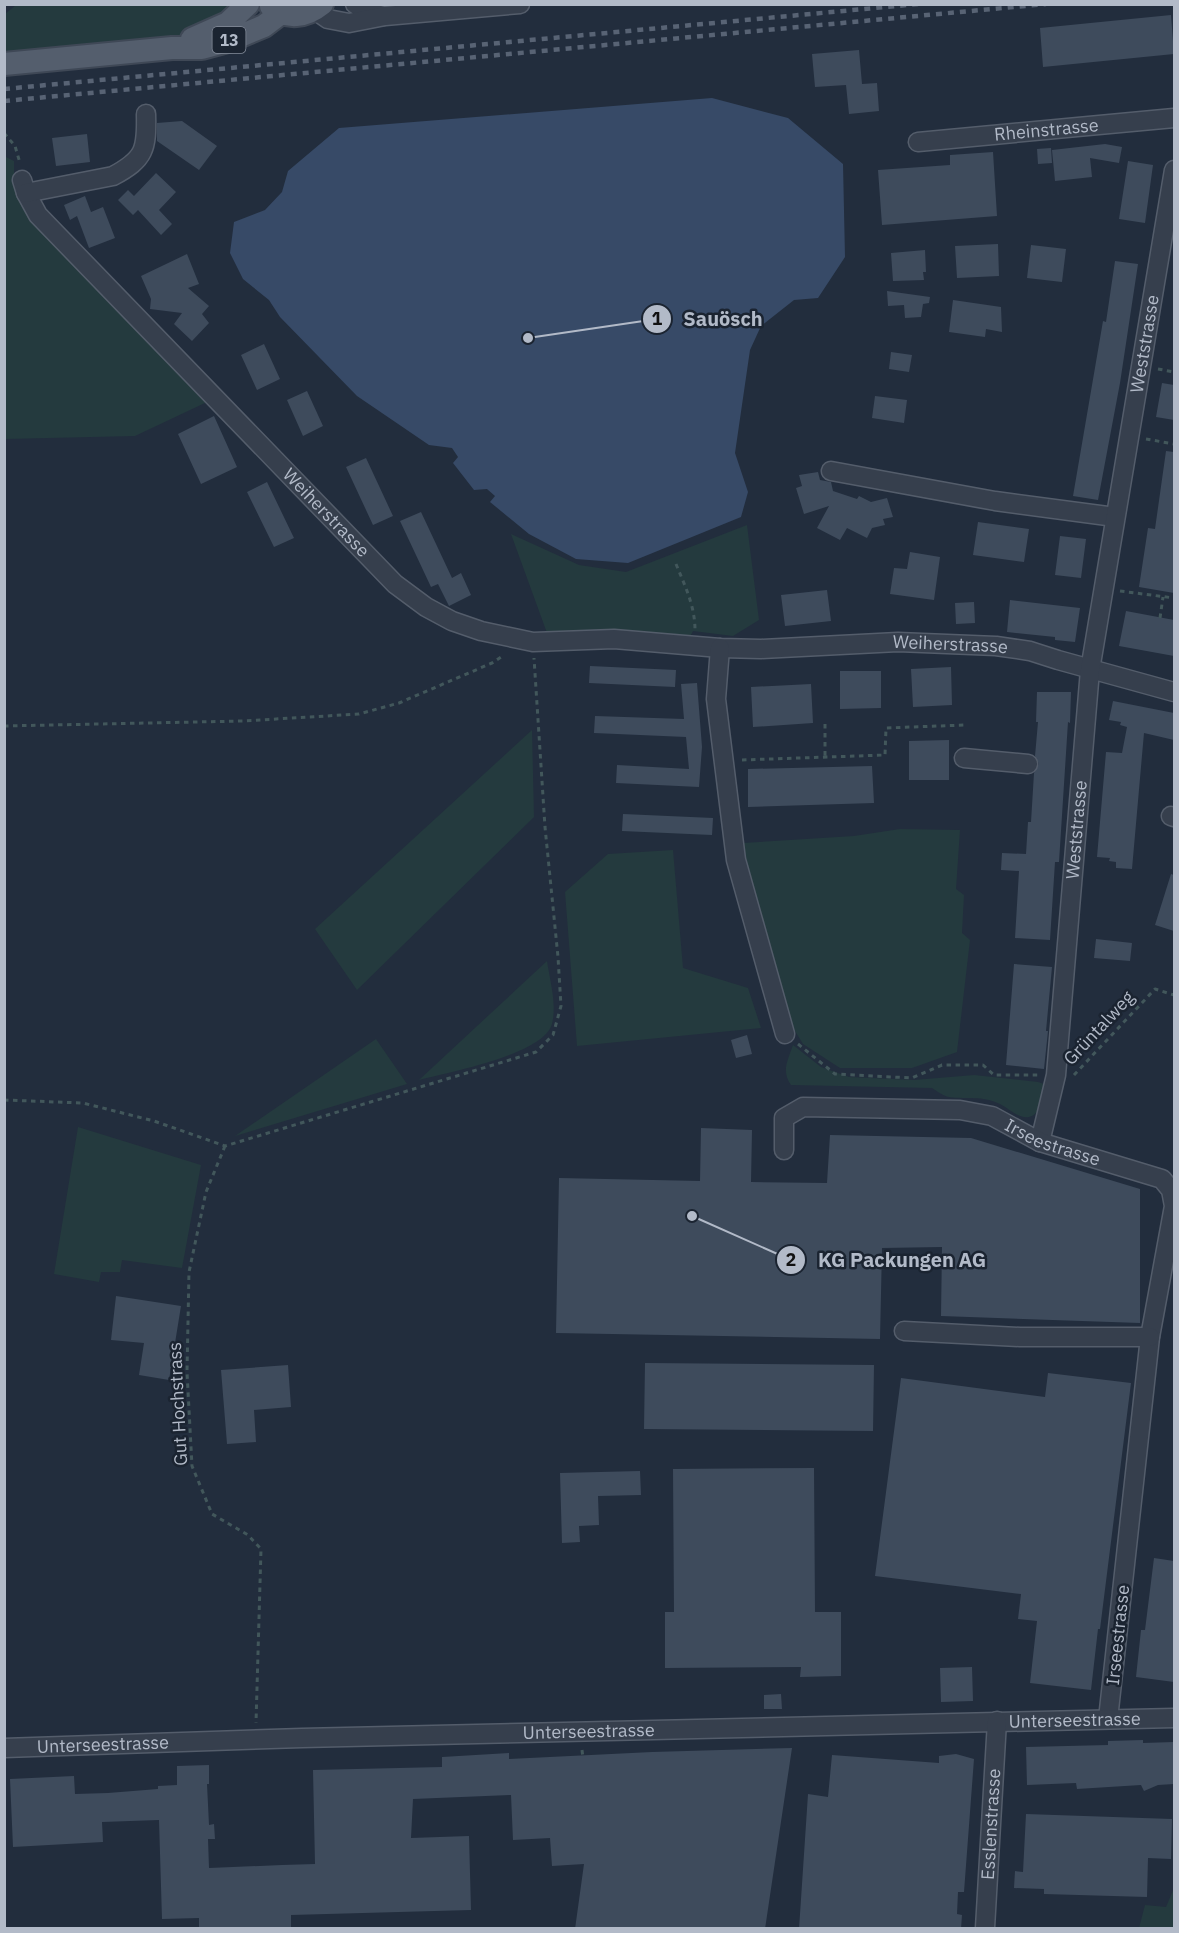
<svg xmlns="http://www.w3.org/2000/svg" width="1179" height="1933" font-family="'IBM Plex Sans',sans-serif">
	<rect width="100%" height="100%" fill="#222d3d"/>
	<path fill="#243a3e" d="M 16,5 L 241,5 L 201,30 L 169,38 L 5,54 L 5,14 Z
		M 4,156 L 14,161 L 14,187 L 33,222 L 207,402 L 135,436 L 5,439 Z
		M 747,525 L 759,620 L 733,636 L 693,631 L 690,637 L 547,633 L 511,534 L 579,565 L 626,572 Z
		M 532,730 L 534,817 L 357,990 L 315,929 Z
		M 900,829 L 960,830 L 956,889 L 964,895 L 962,933 L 970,940 L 957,1052 L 912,1068 L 840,1068 L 803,1044 L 792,1026 L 751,883 L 743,843 L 854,836 Z
		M 673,850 L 683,968 L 748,988 L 761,1028 L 577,1046 L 565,892 L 608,854 Z
		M 547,961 C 550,981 557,1004 552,1024 C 543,1055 449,1072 419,1080 Z
		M 376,1039 L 407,1084 L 235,1136 Z
		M 793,1045 L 821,1067 L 849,1077 L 914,1080 L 974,1075 L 1038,1082 L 1044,1084 C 1044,1094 1042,1114 1029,1117 C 1018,1119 1009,1108 1000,1104 C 981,1095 968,1100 949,1097 C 943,1096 937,1091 932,1088 L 791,1085 C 781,1071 788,1060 793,1045 Z
		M 78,1127 L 201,1165 L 182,1268 L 122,1260 L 120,1272 L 101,1272 L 99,1282 L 54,1274 Z
		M 1174,1888 L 1174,1928 L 1139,1928 L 1145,1905 L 1166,1907 Z"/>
	<path fill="#374a67" d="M 712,98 L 788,118 L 843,164 L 845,257 L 818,298 L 794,300 L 761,326 L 750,350 L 735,453 L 748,492 L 741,517 L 628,563 L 576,559 L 529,534 L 490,502 L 495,496 L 487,489 L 474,490 L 453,463 L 458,457 L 452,448 L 429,445 L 357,396 L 280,317 L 269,300 L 243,279 L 230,253 L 234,222 L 265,210 L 282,192 L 288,171 L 339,128 Z"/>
	<path fill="#3e4b5c" d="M 1171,15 L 1174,54 L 1043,67 L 1040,28 Z
		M 859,50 L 862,84 L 877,83 L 879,111 L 849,114 L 846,85 L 815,87 L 812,54 Z
		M 182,121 L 217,146 L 199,170 L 157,141 L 157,123 Z
		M 87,134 L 90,162 L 56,166 L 52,138 Z
		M 1105,144 L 1122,147 L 1119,163 L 1090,158 L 1092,177 L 1055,181 L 1052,150 Z
		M 1051,148 L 1052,163 L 1038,164 L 1037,149 Z
		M 993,152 L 997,216 L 882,225 L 878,170 L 950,165 L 950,155 Z
		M 1128,161 L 1153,165 L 1145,223 L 1119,219 Z
		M 156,173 L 176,192 L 159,210 L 172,224 L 161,235 L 138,210 L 133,215 L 118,200 L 128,190 L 134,196 Z
		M 85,196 L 91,212 L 103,207 L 115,238 L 89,248 L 77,216 L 70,220 L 64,205 Z
		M 998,244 L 999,276 L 957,278 L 955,246 Z
		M 1031,245 L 1066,249 L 1062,282 L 1027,278 Z
		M 925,250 L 926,272 L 923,272 L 924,280 L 893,281 L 891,253 Z
		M 187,254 L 199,284 L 188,288 L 209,306 L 202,314 L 209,323 L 192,341 L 174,324 L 182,313 L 150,309 L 151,299 L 141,276 Z
		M 1115,261 L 1138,264 L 1120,383 L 1098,500 L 1073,496 L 1103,321 L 1106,322 Z
		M 887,291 L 930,297 L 929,303 L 923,304 L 921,317 L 905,318 L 904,305 L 888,306 Z
		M 953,300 L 1001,307 L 1002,332 L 986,329 L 985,337 L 949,332 Z
		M 264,344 L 280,379 L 257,390 L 241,355 Z
		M 891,352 L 912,355 L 909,372 L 889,369 Z
		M 1162,383 L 1174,385 L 1174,420 L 1156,417 Z
		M 307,391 L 323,426 L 303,436 L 287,400 Z
		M 875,396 L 907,400 L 904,423 L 872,418 Z
		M 214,416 L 237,467 L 201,484 L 178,434 Z
		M 1166,451 L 1174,452 L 1174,593 L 1139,587 L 1148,528 L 1155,529 Z
		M 366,458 L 393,516 L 373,525 L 346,467 Z
		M 818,472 L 820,480 L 831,482 L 833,491 L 857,499 L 859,496 L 871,502 L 887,498 L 893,517 L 883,519 L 885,525 L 872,528 L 867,538 L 847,528 L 840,540 L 817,528 L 829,506 L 804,514 L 796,488 L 802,486 L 799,475 Z
		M 267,482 L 294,538 L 274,547 L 247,492 Z
		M 421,512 L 452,578 L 461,573 L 471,595 L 449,606 L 438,584 L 431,587 L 400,521 Z
		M 978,522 L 1029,529 L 1024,562 L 973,555 Z
		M 1060,536 L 1086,539 L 1081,578 L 1055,575 Z
		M 910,552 L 940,557 L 934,600 L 890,594 L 894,568 L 907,569 Z
		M 827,590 L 831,621 L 785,626 L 781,595 Z
		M 1010,600 L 1080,608 L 1075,642 L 1055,640 L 1055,637 L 1007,632 Z
		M 974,602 L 975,623 L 956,624 L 955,603 Z
		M 1126,611 L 1174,620 L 1174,656 L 1119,646 Z
		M 590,666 L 676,670 L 675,687 L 589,683 Z
		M 951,667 L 952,705 L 913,707 L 911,669 Z
		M 840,671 L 881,671 L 881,708 L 840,709 Z
		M 697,683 L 702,747 L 699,787 L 616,783 L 617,765 L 689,769 L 686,737 L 594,733 L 595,716 L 684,719 L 681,684 Z
		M 811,684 L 813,723 L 753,727 L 751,687 Z
		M 1037,692 L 1071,692 L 1070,723 L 1068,722 L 1059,862 L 1055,862 L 1050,940 L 1015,938 L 1019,871 L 1001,870 L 1002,853 L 1026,854 L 1028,822 L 1031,822 L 1034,773 L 1039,764 L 1035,756 L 1038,722 L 1036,722 Z
		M 1113,701 L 1174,713 L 1174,740 L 1144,733 L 1132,869 L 1116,868 L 1116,862 L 1109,861 L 1110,858 L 1097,857 L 1106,752 L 1122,753 L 1127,727 L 1120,725 L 1121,722 L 1109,720 Z
		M 949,740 L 949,780 L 909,780 L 909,741 Z
		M 872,766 L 874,803 L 748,807 L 748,769 Z
		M 623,814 L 713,818 L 712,835 L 622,831 Z
		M 1171,874 L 1174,875 L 1174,931 L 1155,925 Z
		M 1096,939 L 1132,943 L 1130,961 L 1094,958 Z
		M 1014,964 L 1052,967 L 1046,1031 L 1048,1031 L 1044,1069 L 1006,1065 Z
		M 747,1035 L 752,1054 L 736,1058 L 731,1040 Z
		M 701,1128 L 752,1130 L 751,1182 L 827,1183 L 830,1135 L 971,1138 L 1140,1189 L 1140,1323 L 941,1316 L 942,1247 L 882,1248 L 880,1339 L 556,1333 L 559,1178 L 700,1181 Z
		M 116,1296 L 181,1306 L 169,1380 L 139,1375 L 144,1343 L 111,1340 Z
		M 645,1363 L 874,1365 L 873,1431 L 644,1429 Z
		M 288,1365 L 291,1407 L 254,1410 L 256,1442 L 227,1444 L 221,1370 Z
		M 1048,1373 L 1131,1383 L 1100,1629 L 1098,1629 L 1091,1690 L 1030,1683 L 1037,1621 L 1018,1619 L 1021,1594 L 875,1576 L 901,1378 L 1045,1397 Z
		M 814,1468 L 815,1612 L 841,1612 L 841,1676 L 800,1677 L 801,1667 L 665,1668 L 665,1612 L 674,1612 L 673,1469 Z
		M 640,1471 L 641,1495 L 598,1496 L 599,1525 L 579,1526 L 580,1542 L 562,1543 L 560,1473 Z
		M 1154,1558 L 1174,1561 L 1174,1682 L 1136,1677 L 1141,1630 L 1145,1630 Z
		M 972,1667 L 973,1701 L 941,1702 L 940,1668 Z
		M 781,1694 L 782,1709 L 764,1709 L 764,1695 Z
		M 1143,1740 L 1143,1743 L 1174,1742 L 1174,1784 L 1158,1785 L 1144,1791 L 1141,1785 L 1077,1789 L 1076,1783 L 1027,1785 L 1026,1747 L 1108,1745 L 1108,1741 Z
		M 792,1748 L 765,1929 L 575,1929 L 584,1864 L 552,1866 L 550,1838 L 513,1840 L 511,1795 L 413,1799 L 411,1838 L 469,1836 L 471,1910 L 291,1915 L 291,1929 L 199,1929 L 199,1918 L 162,1919 L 159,1820 L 102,1822 L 103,1842 L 13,1847 L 10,1779 L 74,1776 L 75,1794 L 108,1793 L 158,1789 L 158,1786 L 177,1785 L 177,1766 L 209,1765 L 209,1784 L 207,1784 L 209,1825 L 214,1824 L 215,1839 L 208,1839 L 209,1868 L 282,1865 L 315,1864 L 313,1770 L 442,1767 L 442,1757 L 509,1753 L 509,1759 L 652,1752 Z
		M 956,1754 L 974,1759 L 964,1892 L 958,1892 L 957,1914 L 962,1915 L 961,1929 L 799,1929 L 808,1794 L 828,1797 L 832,1755 L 939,1763 L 939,1756 Z
		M 1026,1814 L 1172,1819 L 1171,1859 L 1148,1858 L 1147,1897 L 1044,1894 L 1044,1889 L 1014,1888 L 1015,1871 L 1023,1872 Z"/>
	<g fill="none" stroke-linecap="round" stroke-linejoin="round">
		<defs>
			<g id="minor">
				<path d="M 355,4 L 365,11 L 383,16"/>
				<path d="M 315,10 L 328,19 L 349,23 L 385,16 L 520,4"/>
				<path id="s1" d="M 918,142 L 1174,118"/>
				<path id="s2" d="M 22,180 L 26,193 L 38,215 L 395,584 L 426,607 L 452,621 L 481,631 L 533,642 L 614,639 L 720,648 L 761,649 L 898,642 L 996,646 L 1030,651 L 1058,660 L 1174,692"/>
				<path d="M 26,193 L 113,176 C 145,159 147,149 146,114"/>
				<path d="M 831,471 L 995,501 L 1115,517"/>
				<path d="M 720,648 L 716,699 L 736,860 L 785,1034"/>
				<path d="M 964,758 L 1028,764"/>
				<path d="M 1171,816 L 1174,817"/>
				<path id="s3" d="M 1040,1142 L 1056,1075 L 1090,670 L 1174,170"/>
				<path id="s4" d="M 784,1150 L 784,1118 L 803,1107 L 960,1110 L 992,1116 L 1040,1142 L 1162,1179 L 1171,1190 L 1174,1206 L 1150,1337 L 1108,1719"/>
				<path d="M 904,1331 L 1020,1337 L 1150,1337"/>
				<path id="s5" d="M 4,1748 L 302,1738 L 1174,1718"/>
				<path id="s6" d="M 985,1928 L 997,1721"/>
			</g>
			<path id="major" d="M 271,6 C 287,20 306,17 322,4
				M 192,39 L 228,23 L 248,4
				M 4,64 L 172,48 L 202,48 L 228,41 L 264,26 L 281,13"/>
		</defs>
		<use href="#minor" stroke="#545d6b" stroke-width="21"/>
		<use href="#major" stroke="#3f4856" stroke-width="26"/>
		<path stroke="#42575b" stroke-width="3" stroke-dasharray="4.5 4.5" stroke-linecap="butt" d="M 4,133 L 15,146 L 20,163
			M 1158,369 L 1174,372
			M 1146,439 L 1174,444
			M 676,564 C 685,586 695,606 695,630
			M 1120,591 L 1174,598
			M 1160,618 L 1163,597
			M 825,724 L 825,757
			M 4,726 L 243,721 L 359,714 L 399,703 L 492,663 L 504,655
			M 742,760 L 885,755 L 886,728 L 965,725
			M 798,1044 L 835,1074 L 912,1078 L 942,1065 L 983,1065 L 994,1075 L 1039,1075
			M 1074,1075 L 1155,989 L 1174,995
			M 4,1100 L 83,1103 L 154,1121 L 225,1146 L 536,1052 L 553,1035 L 561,1006 L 558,957 L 545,827 L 534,658
			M 225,1146 L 206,1192 L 189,1272 L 187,1372 L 192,1466 L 212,1514 L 248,1535 L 261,1549 L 256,1723
			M 582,1750 L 583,1758"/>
		<use href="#minor" stroke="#363f4d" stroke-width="18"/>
		<use href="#major" stroke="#545e6d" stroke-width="22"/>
		<path stroke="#586374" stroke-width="4.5" stroke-dasharray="6 6" stroke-linecap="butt" d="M 4,89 L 918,4
			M 4,101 L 1046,4"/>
	</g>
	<g text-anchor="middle" stroke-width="5" stroke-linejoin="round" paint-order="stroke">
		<rect fill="#1b2431" stroke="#858d9b" stroke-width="1.5" x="212.5" y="27" width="33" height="26" rx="4.5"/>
		<g font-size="16" font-weight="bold" fill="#b2bac8">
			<text x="229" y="46">13</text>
		</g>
		<g font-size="18" fill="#b2bac8" stroke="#1b2431">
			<text dy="6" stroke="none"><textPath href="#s1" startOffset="129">Rheinstrasse</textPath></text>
			<text dy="6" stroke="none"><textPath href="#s3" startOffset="806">Weststrasse</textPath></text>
			<text dy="6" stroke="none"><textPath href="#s2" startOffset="453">Weiherstrasse</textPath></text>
			<text dy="6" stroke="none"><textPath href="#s2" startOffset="1122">Weiherstrasse</textPath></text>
			<text dy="6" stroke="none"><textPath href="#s3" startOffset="315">Weststrasse</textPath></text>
			<text transform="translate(1099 1028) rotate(-47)" y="6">Grüntalweg</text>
			<text dy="6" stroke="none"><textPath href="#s4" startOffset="310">Irseestrasse</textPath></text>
			<text transform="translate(178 1404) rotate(-93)" y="6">Gut Hochstrass</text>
			<text transform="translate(1118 1635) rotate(-84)" y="6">Irseestrasse</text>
			<text dy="6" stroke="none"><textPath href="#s5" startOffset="1071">Unterseestrasse</textPath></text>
			<text dy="6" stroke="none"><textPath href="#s5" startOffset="585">Unterseestrasse</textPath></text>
			<text dy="6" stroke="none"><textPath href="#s5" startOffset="99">Unterseestrasse</textPath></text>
			<text dy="6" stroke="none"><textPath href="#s6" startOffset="104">Esslenstrasse</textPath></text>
		</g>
	</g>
	<path fill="none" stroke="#b2bac8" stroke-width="2" d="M528 338L657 319M692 1216L791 1260"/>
	<g fill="#b2bac8" stroke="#1b2431" stroke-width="2">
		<circle cx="528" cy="338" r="6"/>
		<circle cx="692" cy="1216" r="6"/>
		<circle cx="657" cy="319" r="15"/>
		<circle cx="791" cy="1260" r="15"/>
	</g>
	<g font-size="18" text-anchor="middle" font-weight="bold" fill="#111">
		<text x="657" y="325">1</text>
		<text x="791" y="1266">2</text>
	</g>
	<g font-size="20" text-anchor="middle" font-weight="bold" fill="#b2bac8" stroke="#1b2431" stroke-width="5" stroke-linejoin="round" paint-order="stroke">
		<text x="723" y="326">Sauösch</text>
		<text x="902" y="1267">KG Packungen AG</text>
	</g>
	<rect width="1179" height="1933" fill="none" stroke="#b2bac8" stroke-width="12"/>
</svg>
